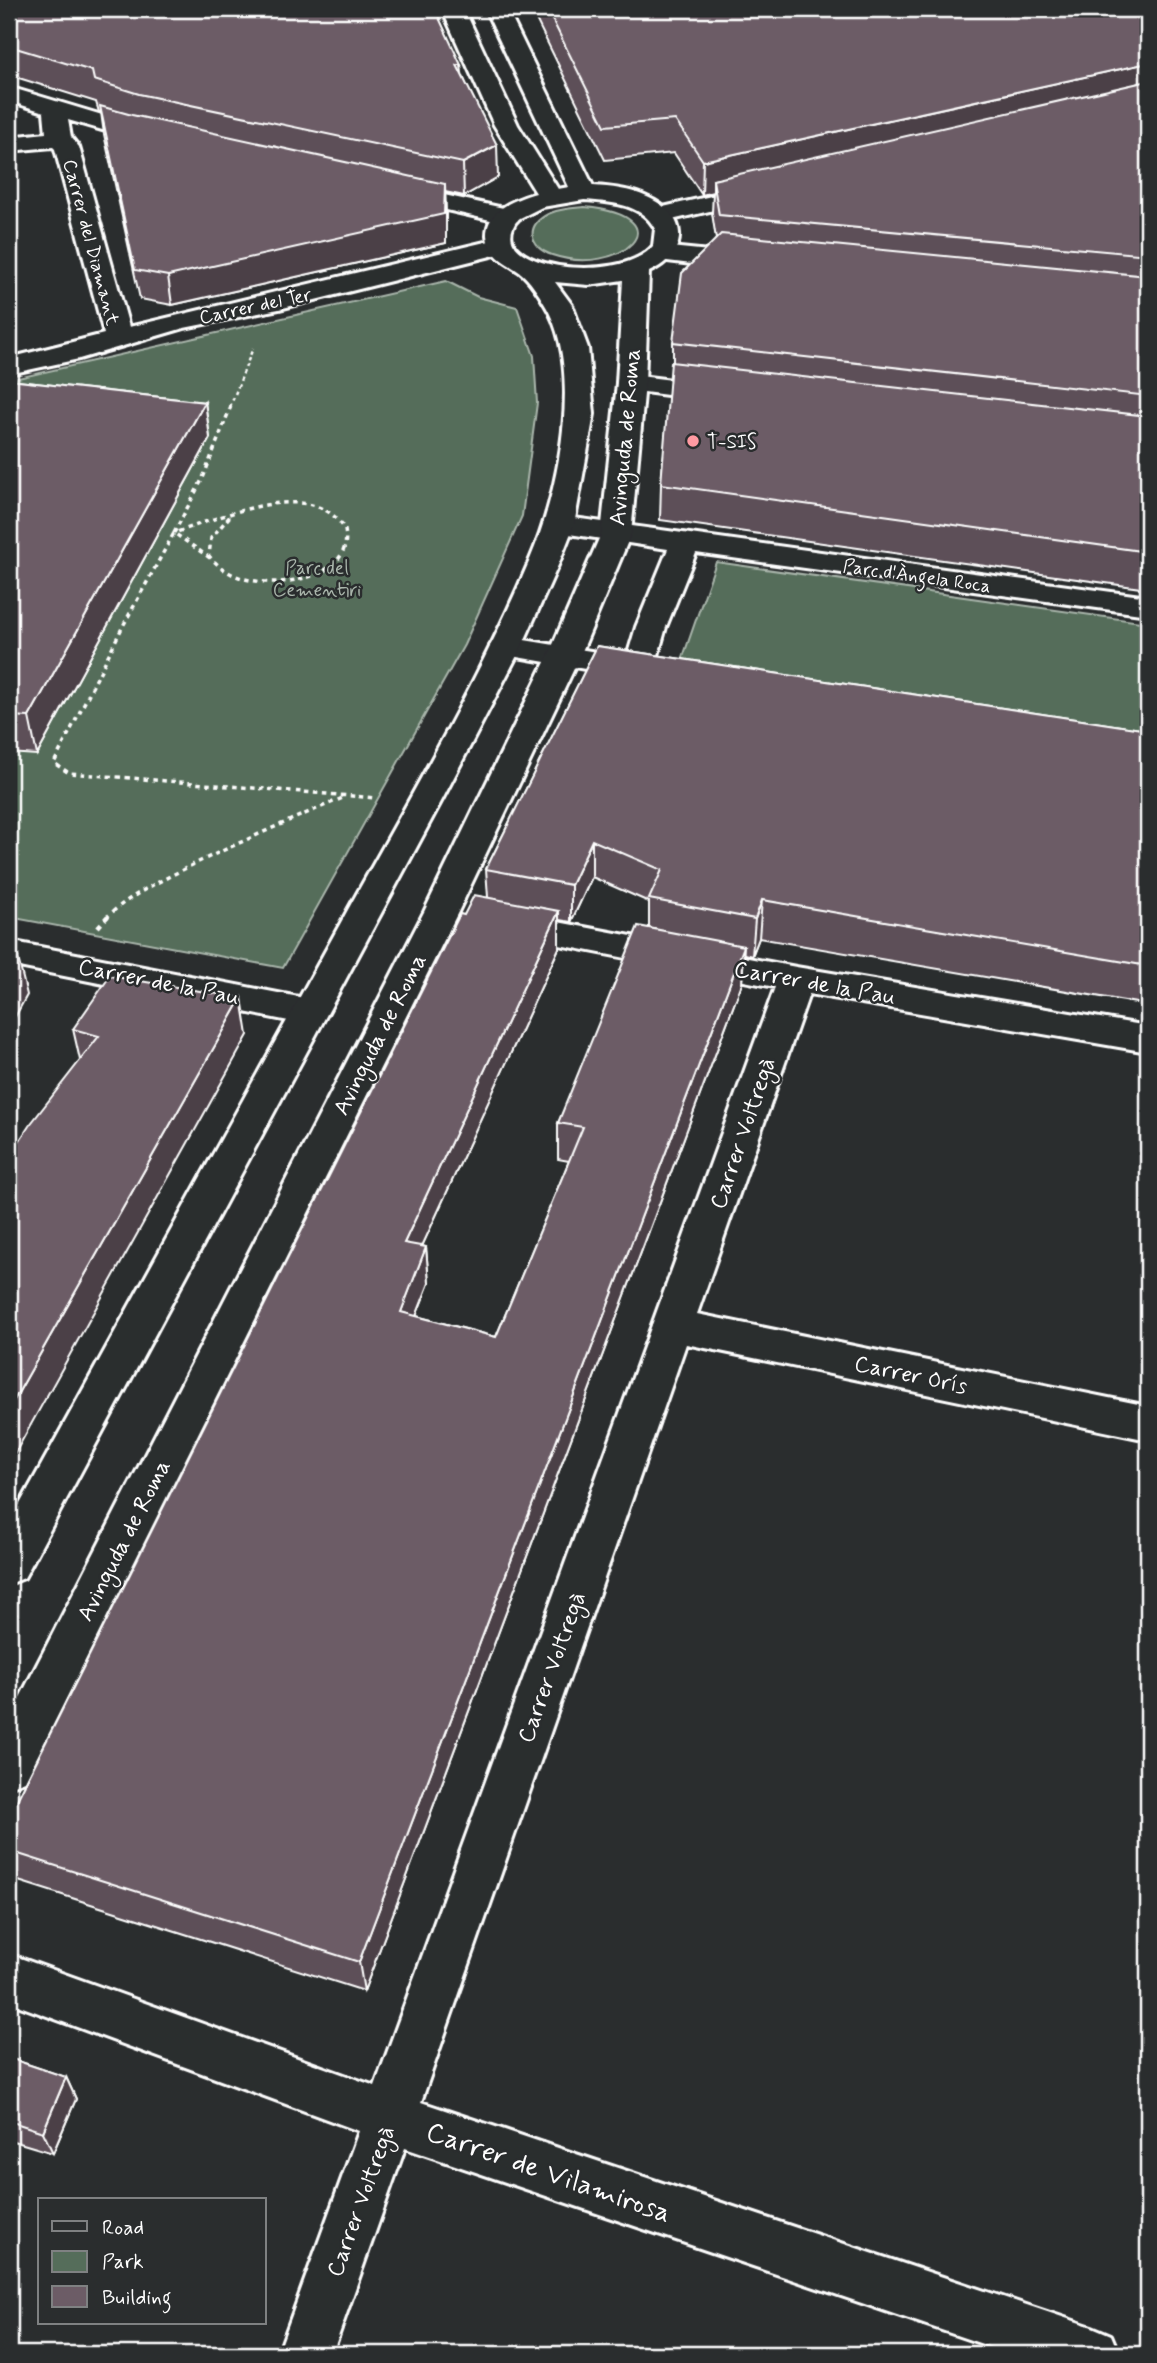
<svg xmlns="http://www.w3.org/2000/svg" width="1157" height="2363" font-family="Mynerve,sans-serif">
	<rect width="100%" height="100%" fill="#2a2d2e"/>
	<filter id="ink" filterUnits="userSpaceOnUse"><feTurbulence type="fractalNoise" baseFrequency=".0143" numOctaves="2"/><feDisplacementMap in="SourceGraphic" scale="14" xChannelSelector="R" yChannelSelector="G"/><feConvolveMatrix kernelMatrix="1 2 1 2 8 2 1 2 1" color-interpolation-filters="sRGB"/></filter>
	<g filter="url(#ink)">
		<path fill="#556d5a" stroke="#aab6ac" stroke-width="2" d="M 585,207 C 686,217 620,278 552,255 C 529,247 525,226 548,214 C 559,209 572,208 585,207 Z
			M 446,281 L 478,297 L 517,307 L 534,356 L 537,403 L 522,516 L 464,645 L 283,968 L 9,917 L 9,753 L 37,754 L 209,438 L 9,416 L 9,380 Z
			M 716,562 L 1148,623 L 1148,733 L 681,663 Z"/>
		<g fill="none" stroke-linecap="round" stroke-linejoin="round">
			<defs>
				<path id="minor" d="M 9,87 L 162,133 L 166,138 L 162,143 L 154,145 L 68,120 L 71,137 L 79,147 L 129,327 L 502,238 L 511,241 L 515,246 L 511,251 L 279,309 L 184,328 L 79,359 L 9,374 L 9,358 L 104,334 L 55,149 L 53,147 L 9,151 L 9,137 L 46,133 L 44,112 L 9,101 Z
					M 394,184 L 517,211 L 521,216 L 517,221 L 508,224 L 385,196 L 382,191 L 385,186 Z
					M 764,184 L 773,186 L 776,191 L 773,196 L 659,223 L 650,220 L 646,215 L 650,210 Z
					M 660,246 L 749,255 L 758,258 L 762,263 L 758,268 L 749,271 L 651,259 L 647,254 L 651,249 Z
					M 631,375 L 722,386 L 732,388 L 736,394 L 732,400 L 722,402 L 621,389 L 617,383 L 621,377 Z
					M 559,516 L 1148,597 L 1148,615 L 696,553 L 666,627 L 655,666 L 658,669 L 653,676 L 642,679 L 495,653 L 490,646 L 495,639 L 506,637 L 627,657 L 636,627 L 668,549 L 549,531 L 544,525 L 549,519 Z
					M 510,913 L 796,967 L 1148,1026 L 1148,1052 L 809,994 L 697,1314 L 1148,1406 L 1148,1440 L 686,1344 L 421,2102 L 1092,2327 L 1111,2335 L 1119,2354 L 1012,2354 L 405,2148 L 332,2354 L 278,2354 L 359,2131 L 9,2002 L 9,1954 L 375,2086 L 775,987 L 498,933 L 493,925 L 498,917 Z
					M 9,941 L 309,999 L 322,1003 L 327,1012 L 322,1021 L 309,1025 L 9,965 Z"/>
				<path id="tertiary" d="M 442,9 L 464,9 L 518,125 L 558,189 L 569,187 L 485,9 L 507,9 L 593,186 C 611,187 630,189 647,197 C 689,215 690,253 649,272 L 645,383 L 631,534 L 580,656 L 458,912 L 25,1781 L 9,1787 L 9,1719 L 424,912 L 548,656 L 601,534 L 617,383 L 623,280 L 589,285 L 555,282 L 572,305 L 588,348 L 594,414 L 574,525 L 559,563 L 522,646 L 443,798 L 24,1578 L 9,1584 L 9,1524 C 115,1332 221,1140 327,948 C 396,821 472,696 529,562 C 558,496 585,368 544,303 C 539,294 529,279 521,273 C 508,263 488,256 487,235 C 487,209 516,199 536,193 L 494,125 ZM 584,200 C 609,202 642,203 655,229 L 653,246 C 620,286 479,268 518,219 L 542,207 Z"/>
			</defs>
			<use href="#minor" stroke="#fff" stroke-width="6"/>
			<use href="#tertiary" stroke="#fff" stroke-width="6"/>
			<path stroke="#fff" stroke-width="2.5" stroke-dasharray="3.5 3.5" stroke-linecap="butt" d="M 230,407 L 253,348"/>
			<path stroke="#fff" stroke-width="3.5" stroke-dasharray="4.5 4.5" stroke-linecap="butt" d="M 231,406 L 203,478 L 174,533 C 217,519 314,474 345,530 C 354,579 278,588 245,579 C 230,575 220,568 209,556 L 211,538 L 231,515
				M 210,558 L 174,533 L 123,626 L 54,763 L 69,773 L 376,798
				M 106,918 C 129,895 159,882 188,867 C 240,842 292,819 345,797"/>
			<path stroke="#fff" stroke-width="4.5" stroke-dasharray="5 5" stroke-linecap="butt" d="M 98,927 L 108,916"/>
			<path stroke="#fff" stroke-width="5" stroke-dasharray="7 7" stroke-linecap="butt" d="M 9,1627 L 16,1613"/>
			<use href="#minor" fill="#2a2d2e" fill-rule="evenodd"/>
			<use href="#tertiary" fill="#2a2d2e" fill-rule="evenodd"/>
		</g>
		<path fill="#5d4f58" stroke="#fff" stroke-width="2" fill-rule="evenodd" d="M 9,9 L 461,65 L 462,73 L 498,177 L 464,196 L 445,192 L 446,243 L 172,305 L 140,299 L 104,134 L 101,112 L 99,112 L 96,102 L 9,75 Z
			M 531,9 L 1148,9 L 1148,589 L 660,520 L 661,484 L 673,362 L 673,342 L 716,239 L 712,213 L 713,192 L 702,195 L 674,153 L 605,160 Z
			M 9,380 L 205,402 L 210,438 L 37,755 L 9,753 Z
			M 597,646 L 1148,730 L 1148,1005 L 759,938 L 752,956 L 744,954 L 742,983 L 364,1991 L 9,1878 L 9,1816 L 464,915 L 488,897 L 486,869 ZM 592,877 L 649,902 L 649,928 L 558,1123 L 558,1159 L 569,1161 L 496,1337 L 416,1316 L 429,1283 L 426,1247 L 422,1246 L 559,948 L 559,920 L 571,922 Z
			M 73,1029 L 248,1035 L 80,1060 Z
			M 9,2058 L 66,2077 L 76,2099 L 53,2153 L 13,2141 L 9,2149 Z"/>
		<path fill="#4c4047" stroke="#fff" stroke-width="2" d="M 1148,63 L 1148,94 L 713,180 L 713,192 L 702,195 L 703,161 Z
			M 497,145 L 498,177 L 464,196 L 463,163 Z
			M 445,184 L 446,213 L 446,243 L 172,305 L 168,276 Z
			M 205,402 L 210,438 L 37,755 L 29,717 Z
			M 592,840 L 592,877 L 571,922 L 571,885 Z
			M 762,900 L 759,938 L 752,956 L 755,919 Z
			M 559,911 L 559,948 L 407,1279 L 404,1243 Z
			M 744,946 L 742,983 L 364,1991 L 359,1962 Z
			M 18,958 L 27,995 L 9,1028 L 9,975 Z
			M 242,998 L 248,1035 L 9,1464 L 9,1409 Z
			M 426,1247 L 429,1283 L 404,1347 L 401,1312 Z
			M 66,2077 L 76,2099 L 53,2153 L 43,2132 Z
			M 9,2133 L 13,2141 L 9,2149 Z"/>
		<path fill="#6c5c66" stroke="#fff" stroke-width="2" d="M 9,9 L 435,9 L 461,65 L 457,65 L 497,145 L 463,163 L 139,94 L 94,80 L 92,71 L 9,46 Z
			M 547,9 L 1148,9 L 1148,63 L 703,161 L 675,120 L 605,126 Z
			M 1148,81 L 1148,255 L 719,215 L 713,180 Z
			M 100,106 L 132,115 L 445,184 L 444,214 L 168,276 L 135,270 Z
			M 721,234 L 1148,276 L 1148,396 L 673,342 L 682,273 Z
			M 671,362 L 1148,416 L 1148,552 L 661,484 Z
			M 9,380 L 205,402 L 29,717 L 9,716 Z
			M 597,646 L 1148,730 L 1148,966 L 762,900 L 755,919 L 649,899 L 662,870 L 592,840 L 571,885 L 486,869 Z
			M 474,895 L 559,911 L 404,1243 L 426,1247 L 401,1312 L 496,1337 L 583,1127 L 558,1123 L 638,926 L 744,946 L 359,1962 L 9,1851 L 9,1816 L 460,914 L 464,915 Z
			M 9,956 L 18,958 L 9,975 Z
			M 110,976 L 242,998 L 9,1409 L 9,1157 L 29,1126 L 99,1036 L 73,1029 Z
			M 9,2058 L 66,2077 L 43,2132 L 9,2121 Z"/>
	</g>
	<circle fill="#ff9aa2" stroke="#2a2d2e" stroke-width="2.5" cx="693" cy="441" r="7"/>
	<g text-anchor="middle" stroke-width="5" stroke-linejoin="round" paint-order="stroke">
		<g font-size="19" fill="#fff" stroke="#2a2d2e">
			<text transform="translate(92 242) rotate(75)" y="7">Carrer del Diamant</text>
			<text transform="translate(255 305) rotate(-12)" y="7">Carrer del Ter</text>
			<text transform="translate(917 575) rotate(8)" y="7">Parc d'Àngela Roca</text>
		</g>
		<g font-size="19" fill="#fff" stroke="#2a2d2e" text-anchor="start">
			<text x="707" y="448">T-SIS</text>
		</g>
		<g font-size="19" fill="#aab6ac" stroke="#2a2d2e">
			<text x="317" y="574">Parc del<tspan x="317" dy="22">Cementiri</tspan></text>
		</g>
		<g font-size="23" fill="#fff" stroke="#2a2d2e">
			<text transform="translate(624 437) rotate(-85)" y="8">Avinguda de Roma</text>
			<text transform="translate(159 981) rotate(11)" y="8">Carrer de la Pau</text>
			<text transform="translate(815 982) rotate(10)" y="8">Carrer de la Pau</text>
			<text transform="translate(379 1034) rotate(-63)" y="8">Avinguda de Roma</text>
			<text transform="translate(742 1133) rotate(-71)" y="8">Carrer Voltregà</text>
			<text transform="translate(911 1374) rotate(12)" y="8">Carrer Orís</text>
			<text transform="translate(123 1540) rotate(-63)" y="8">Avinguda de Roma</text>
			<text transform="translate(551 1667) rotate(-70)" y="8">Carrer Voltregà</text>
			<text transform="translate(360 2201) rotate(-70)" y="8">Carrer Voltregà</text>
		</g>
		<g font-size="28" fill="#fff" stroke="#2a2d2e">
			<text transform="translate(549 2171) rotate(19)" y="10">Carrer de Vilamirosa</text>
		</g>
	</g>
	<rect width="1157" height="2363" fill="none" stroke="#2a2d2e" stroke-width="35"/>
	<rect x="18" y="18" width="1122" height="2328" fill="none" stroke="#fff" stroke-width="2.5" filter="url(#ink)"/>
	<rect x="38" y="2198" width="228" height="126" fill="#2a2d2e" stroke="#7f8182" stroke-width="2"/>
	<rect x="52" y="2221" width="35" height="10" fill="#2a2d2e" stroke="#7f8182" stroke-width="2"/>
	<text x="102" y="2234" font-size="21" fill="#ffffff">Road</text>
	<rect x="52" y="2251" width="35" height="21" fill="#556d5a" stroke="#7f8182" stroke-width="2"/>
	<text x="102" y="2268" font-size="21" fill="#ffffff">Park</text>
	<rect x="52" y="2286" width="35" height="21" fill="#6c5c66" stroke="#7f8182" stroke-width="2"/>
	<text x="102" y="2304" font-size="21" fill="#ffffff">Building</text>
</svg>
